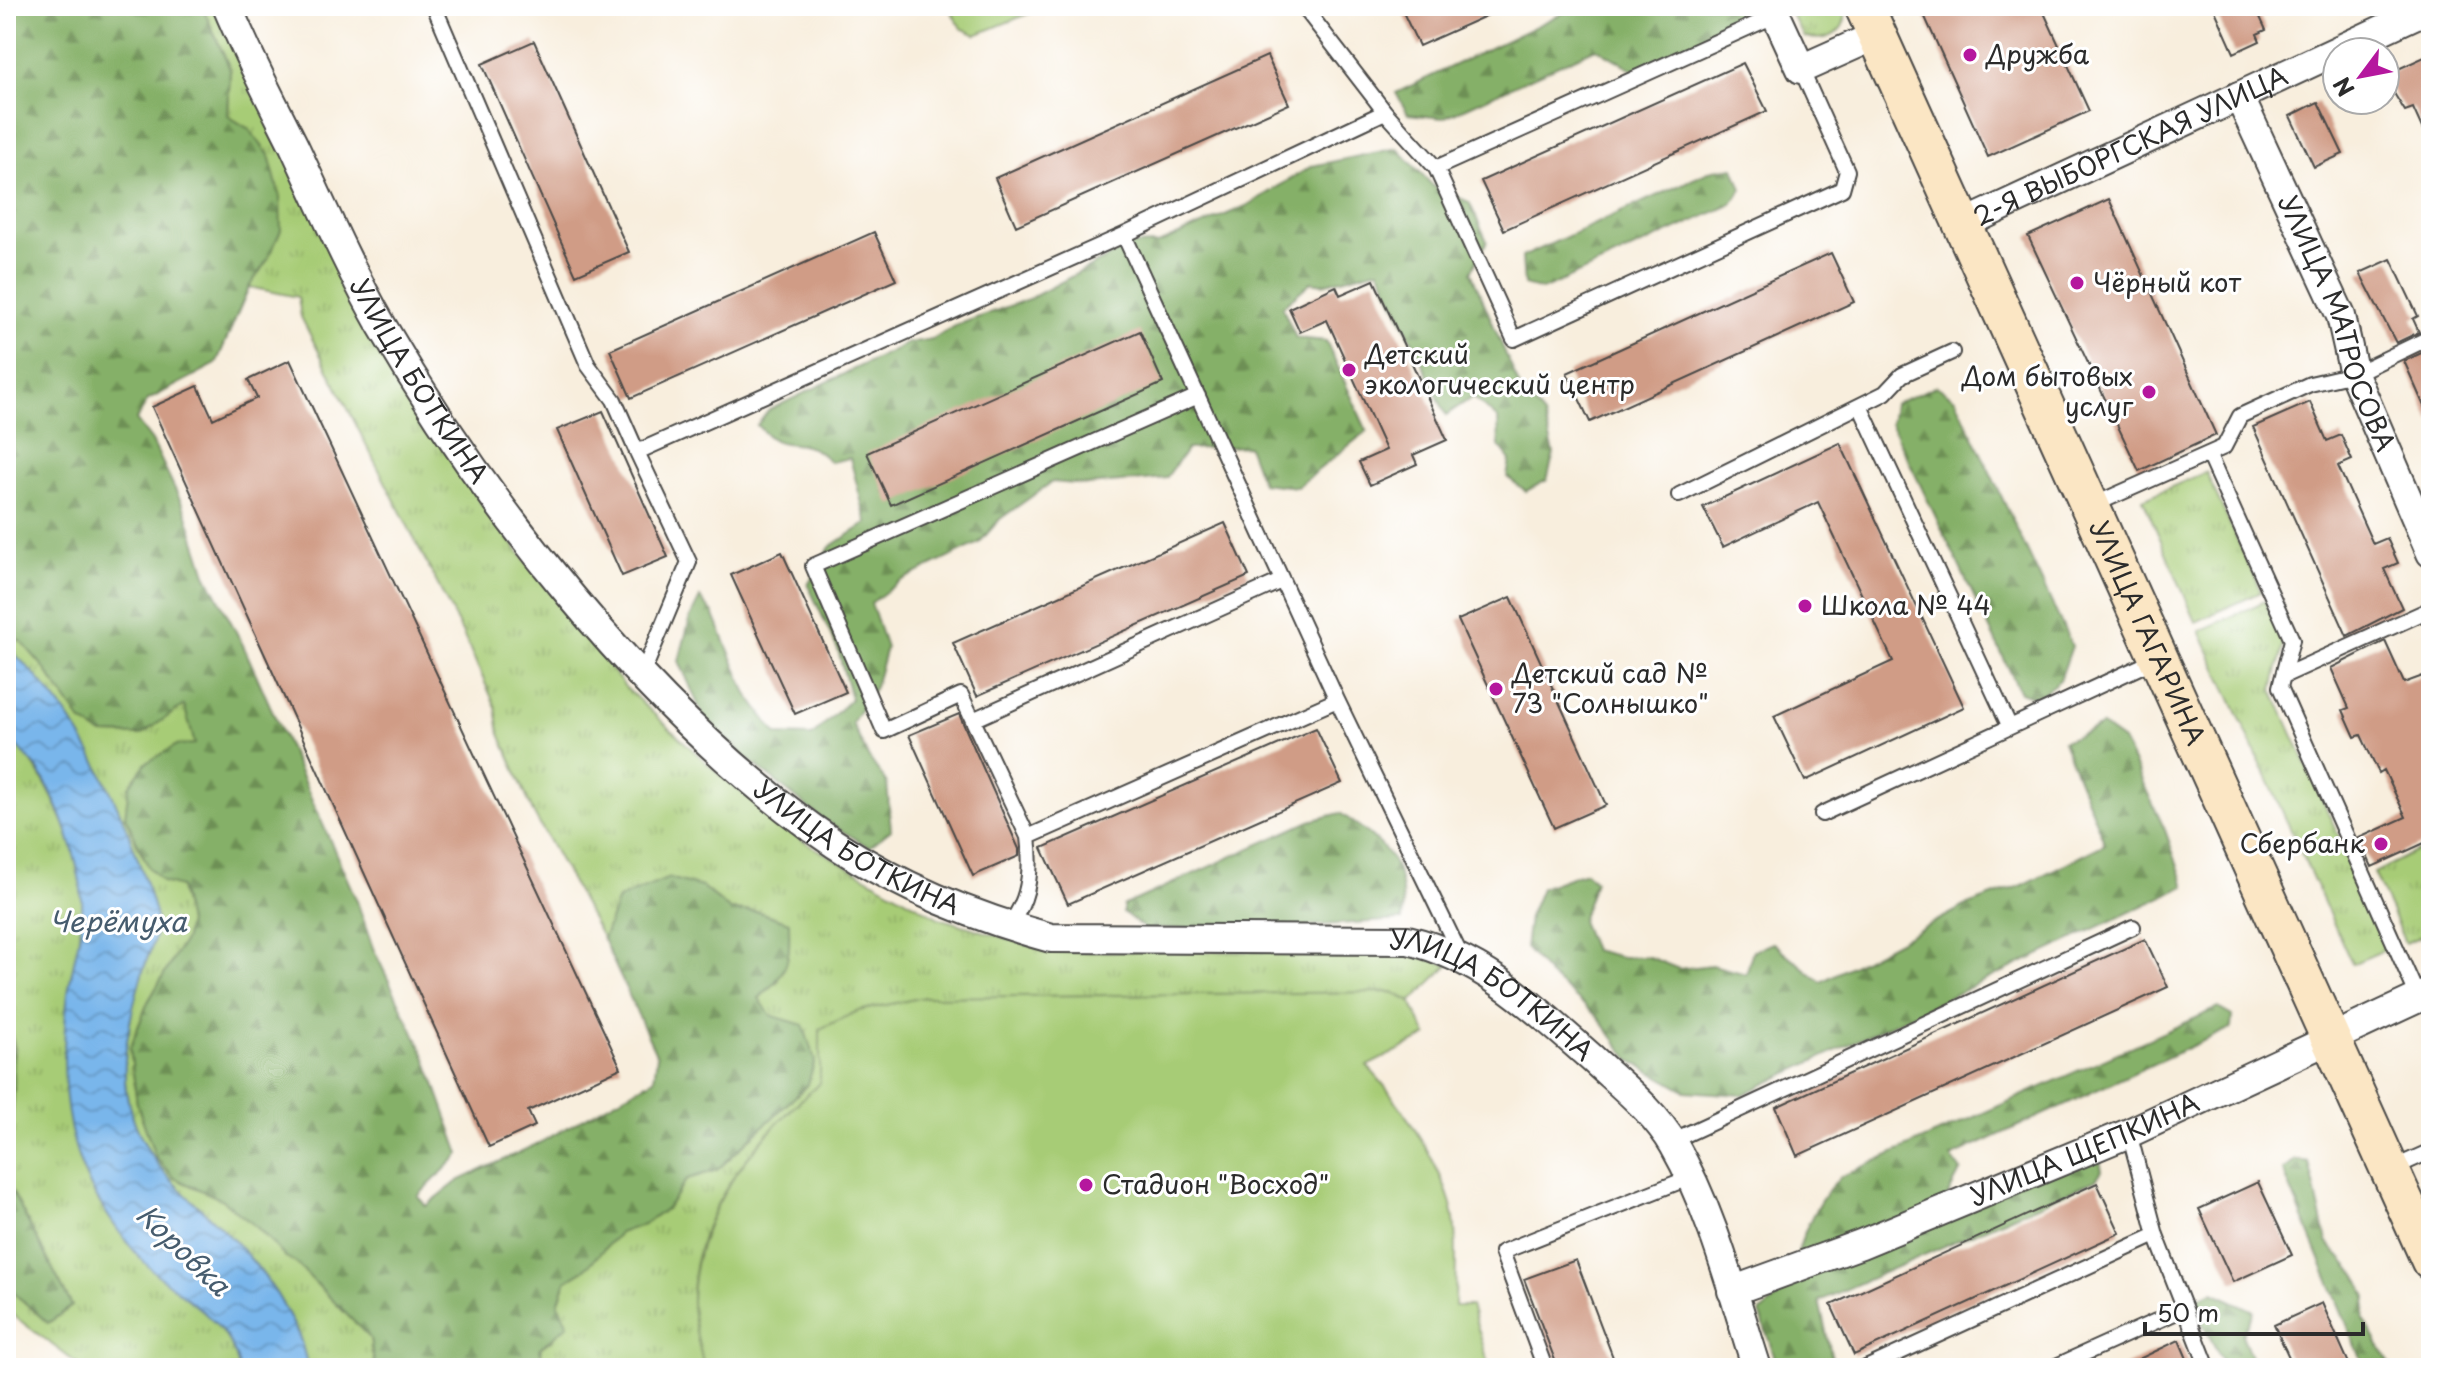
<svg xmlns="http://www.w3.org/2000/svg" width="2437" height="1374" font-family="'Playpen Sans',sans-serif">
	<defs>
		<pattern id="grass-tufts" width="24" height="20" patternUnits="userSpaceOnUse" patternTransform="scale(2)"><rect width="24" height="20" fill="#a7cc76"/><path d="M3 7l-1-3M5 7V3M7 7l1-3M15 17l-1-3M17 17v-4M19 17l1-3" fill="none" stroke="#90af66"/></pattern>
		<pattern id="forest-firs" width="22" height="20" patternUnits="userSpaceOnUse" patternTransform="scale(2)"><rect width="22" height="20" fill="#85b067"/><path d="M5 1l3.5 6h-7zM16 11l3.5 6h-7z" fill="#6d8f55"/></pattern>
		<pattern id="water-waves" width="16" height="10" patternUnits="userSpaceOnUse" patternTransform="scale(2)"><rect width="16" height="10" fill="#79b6eb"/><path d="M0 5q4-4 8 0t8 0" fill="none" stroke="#6394bf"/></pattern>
	</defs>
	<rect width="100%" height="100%" fill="#fff"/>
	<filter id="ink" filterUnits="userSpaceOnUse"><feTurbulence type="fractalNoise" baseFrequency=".0125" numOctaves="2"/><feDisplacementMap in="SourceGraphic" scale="16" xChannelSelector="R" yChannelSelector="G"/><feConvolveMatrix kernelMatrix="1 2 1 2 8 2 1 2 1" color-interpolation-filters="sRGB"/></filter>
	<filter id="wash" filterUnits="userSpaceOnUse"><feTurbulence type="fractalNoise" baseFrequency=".006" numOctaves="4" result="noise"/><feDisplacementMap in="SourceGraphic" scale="32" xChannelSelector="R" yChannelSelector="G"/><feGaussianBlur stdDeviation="1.8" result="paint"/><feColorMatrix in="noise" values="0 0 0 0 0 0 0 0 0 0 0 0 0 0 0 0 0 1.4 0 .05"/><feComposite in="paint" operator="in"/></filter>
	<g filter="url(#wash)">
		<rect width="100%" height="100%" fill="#f8eedd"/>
		<path fill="url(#grass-tufts)" stroke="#697c50" stroke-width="2" d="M 202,6 L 215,6 L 404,387 L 485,509 L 626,688 L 720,775 L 803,841 L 939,918 L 1048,951 L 1406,952 L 1448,965 L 1411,1002 L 1392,992 L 820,1029 L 820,1083 C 757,1138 691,1212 692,1302 C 693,1323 701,1347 704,1368 L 544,1366 L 540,1348 L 553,1339 L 557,1304 L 566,1281 L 584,1270 L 619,1233 L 644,1224 L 667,1208 L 687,1179 L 717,1170 L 808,1084 L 759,998 L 779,980 L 759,912 L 730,910 L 702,887 L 618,899 L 603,939 L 533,812 L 500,734 L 496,707 L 462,632 L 301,317 L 298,297 L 249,287 L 268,259 L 249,129 L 228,116 L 230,69 Z
			M 1786,6 L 1845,6 C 1849,33 1828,43 1804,37 Z
			M 2206,472 L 2261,592 L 2196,622 L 2143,499 Z
			M 2265,601 L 2284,642 L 2273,690 L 2389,948 L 2352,964 L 2200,631 Z
			M 6,632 L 22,642 L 42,665 L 81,721 L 101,734 L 141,735 L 184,705 L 195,744 L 125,816 C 138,845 146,878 180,887 L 188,922 L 185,939 L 148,1002 L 130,1048 L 137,1104 L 156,1158 L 174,1178 L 221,1199 L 260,1230 L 286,1258 L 295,1262 L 370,1338 L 375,1368 L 309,1368 C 304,1357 303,1344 298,1334 C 286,1307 268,1279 249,1257 C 200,1199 144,1177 127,1096 C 119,1058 134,996 147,959 C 154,941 158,934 155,913 C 126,813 85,717 6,646 Z
			M 6,732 C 46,769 79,845 82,900 C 83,916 78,932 78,948 C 76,992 77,1037 77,1081 C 77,1102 73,1127 76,1148 C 82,1184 126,1246 153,1270 C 184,1298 231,1323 239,1368 L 83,1368 L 6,1310 L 6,1286 L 48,1323 L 72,1306 L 6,1180 L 15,1048 L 6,1015 Z
			M 2419,850 L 2431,876 L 2431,932 L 2405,943 L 2374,873 Z"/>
		<path fill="url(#forest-firs)" stroke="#586e49" stroke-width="2" d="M 6,6 L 202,6 L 230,69 L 228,116 L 249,129 L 269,155 L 280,197 L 281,230 L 268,259 L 249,287 L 216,364 L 148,400 L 136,420 L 152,441 L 186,512 L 206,574 L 243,645 L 357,901 L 373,948 L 425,1056 L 460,1154 L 418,1196 L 426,1206 L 458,1181 L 539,1143 L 654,1079 L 657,1056 L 603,939 L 618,899 L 669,878 L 702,887 L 730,910 L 759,912 L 789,922 C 790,963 789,970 759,998 L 770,1015 L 803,1025 L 815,1060 L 808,1084 L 717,1170 L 687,1179 L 667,1208 L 644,1224 L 619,1233 L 584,1270 L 566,1281 L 558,1304 L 568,1325 L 540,1348 L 544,1366 L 556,1368 L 375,1368 L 370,1338 L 295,1262 L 286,1258 L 260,1230 L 221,1199 L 174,1178 L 156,1158 L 137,1104 L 130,1048 L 148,1002 L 185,939 L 188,922 L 180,887 L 163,882 L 149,868 L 125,816 L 129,786 L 146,763 L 177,745 L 195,744 L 184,705 L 141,735 L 101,734 L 81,721 L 42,665 L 22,642 L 6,632 Z
			M 1578,6 L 1737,6 L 1742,18 L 1718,40 L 1642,75 L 1596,48 L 1443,118 L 1408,114 L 1396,93 Z
			M 1397,148 L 1434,187 L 1469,202 L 1487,241 L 1471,272 L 1520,388 L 1544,416 L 1554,453 L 1547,480 L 1526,491 L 1507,477 L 1510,460 L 1499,446 L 1498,419 L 1473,397 L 1446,415 L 1379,269 L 1323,284 L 1311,282 L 1282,307 L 1296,338 L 1326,341 L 1367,431 L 1297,487 L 1262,483 L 1248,446 L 1187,449 L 1166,478 L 1087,485 L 1052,482 L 1000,519 L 979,543 L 900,581 L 871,603 L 886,648 L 875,687 L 852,723 L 867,755 L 887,783 L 891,830 L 869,847 L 821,818 L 740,753 L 704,718 L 679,661 L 690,618 L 700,598 L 713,613 L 747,694 L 777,735 L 812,736 L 851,699 L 838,650 L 808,585 L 830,547 L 867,523 L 850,458 L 831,462 C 825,457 817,449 809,447 C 783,439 780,451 757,425 L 769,410 L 908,343 L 932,339 L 957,325 L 1031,298 L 1131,245 L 1158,244 L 1246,206 L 1312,166 Z
			M 1734,168 L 1742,189 L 1732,204 L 1542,290 L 1524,285 L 1522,257 L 1713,170 Z
			M 1936,386 L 1955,398 L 2072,646 L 2060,680 L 2036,698 L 2020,692 L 1891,424 L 1894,404 Z
			M 2102,726 L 2123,741 L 2165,830 L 2185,886 L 1742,1095 L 1685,1091 L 1630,1060 L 1598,1017 L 1549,975 L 1525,948 L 1529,917 L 1541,888 L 1585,872 L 1595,881 L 1581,921 L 1593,950 L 1621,957 L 1649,957 L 1679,969 L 1712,965 L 1746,974 L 1753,951 L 1773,943 L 1821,982 L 1965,906 L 2023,885 L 2105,844 L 2063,741 Z
			M 1340,813 C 1385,844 1407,861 1402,920 L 1275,928 L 1145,929 L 1123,912 L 1123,906 L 1310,821 Z
			M 2218,1008 L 2232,1016 L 2231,1028 L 1951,1157 L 1961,1170 L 1947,1197 L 2099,1155 L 2102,1171 L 2095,1180 L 1819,1301 L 1834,1367 L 1778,1368 L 1760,1313 L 1790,1287 C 1797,1246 1810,1208 1840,1177 Z
			M 6,1015 C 18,1057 16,1106 6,1149 Z
			M 2295,1160 L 2309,1162 L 2327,1242 L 2357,1276 L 2367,1297 L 2364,1319 L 2392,1368 L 2365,1368 L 2283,1170 Z
			M 6,1180 L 72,1306 L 48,1323 L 6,1286 Z
			M 2213,1292 L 2254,1311 L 2242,1335 L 2256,1368 L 2226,1368 L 2191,1301 Z"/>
		<path fill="#a7cc76" stroke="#697c50" stroke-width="2" d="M 948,6 L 1047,6 L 976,35 L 961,28 Z
			M 1392,992 L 1411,1002 L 1427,1036 L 1367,1066 C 1398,1098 1448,1174 1454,1219 C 1458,1247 1455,1278 1455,1306 L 1471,1306 L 1490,1368 L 704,1368 C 700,1347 692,1322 692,1301 C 694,1210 756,1139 820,1083 L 820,1029 L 858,1011 L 924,997 Z"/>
		<path fill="url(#water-waves)" stroke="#52708b" stroke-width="2" d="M 6,646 C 85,717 126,813 155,913 C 158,934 154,941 147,959 C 134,996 119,1058 127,1096 C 144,1177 200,1199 249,1257 C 268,1279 286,1307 298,1334 C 303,1344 304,1357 309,1368 L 239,1368 C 231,1322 183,1299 152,1270 C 129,1248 106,1215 91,1187 C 62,1133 61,1061 67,1002 C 70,968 84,934 82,900 C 79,858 60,803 37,768 C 30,759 9,740 6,731 C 1,719 6,663 6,646 Z"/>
		<g id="blocks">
			<path fill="#d09c86" d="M 1400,6 L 1508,6 L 1419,46 Z
				M 1920,6 L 2041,6 L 2089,111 L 1988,157 Z
				M 2213,6 L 2255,6 L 2266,30 L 2257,34 L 2260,41 L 2234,53 Z
				M 534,41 L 629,252 L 576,275 L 482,64 Z
				M 2431,54 L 2431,148 L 2413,108 L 2405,111 L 2385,79 L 2385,75 Z
				M 1267,56 L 1289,104 L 1016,226 L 995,178 Z
				M 1743,63 L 1767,111 L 1504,230 L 1481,181 Z
				M 2318,102 L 2343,154 L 2314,167 L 2290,116 Z
				M 2109,199 L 2216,435 L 2139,471 L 2028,236 Z
				M 874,232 L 896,280 L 631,398 L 610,350 Z
				M 1831,253 L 1854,302 L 1590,422 L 1567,373 Z
				M 2391,259 L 2418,316 L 2413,319 L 2419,332 L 2396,343 L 2360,273 Z
				M 1374,280 L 1447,440 L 1413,455 L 1417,464 L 1370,485 L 1359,462 L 1386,450 L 1327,320 L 1300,332 L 1289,308 L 1336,286 L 1340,295 Z
				M 1140,331 L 1163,383 L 891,505 L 867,453 Z
				M 2428,350 L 2431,355 L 2431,422 L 2404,361 Z
				M 290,360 L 621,1068 L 528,1111 L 535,1126 L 489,1147 L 152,407 L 198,386 L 213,419 L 257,398 L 248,380 Z
				M 2310,402 L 2327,441 L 2341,435 L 2352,460 L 2338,466 L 2373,544 L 2387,538 L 2398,563 L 2384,569 L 2402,608 L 2347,636 L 2253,427 Z
				M 603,411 L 668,557 L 622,576 L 557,430 Z
				M 1840,443 L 1964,707 L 1805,781 L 1774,716 L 1893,661 L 1818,502 L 1723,547 L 1703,507 Z
				M 1225,523 L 1249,576 L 977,696 L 953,643 Z
				M 782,552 L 846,692 L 795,714 L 731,575 Z
				M 1511,597 L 1606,805 L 1554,828 L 1458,620 Z
				M 2385,641 L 2404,683 L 2431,673 L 2431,840 L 2372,867 L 2359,838 L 2406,817 L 2384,770 L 2379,773 L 2361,735 L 2355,737 L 2343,710 L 2349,708 L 2331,668 Z
				M 959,714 L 1019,849 L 1019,856 L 973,876 L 909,735 Z
				M 1316,728 L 1342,783 L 1068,904 L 1042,848 Z
				M 2145,939 L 2168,987 L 1797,1156 L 1776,1107 Z
				M 2258,1182 L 2292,1255 L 2233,1282 L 2199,1209 Z
				M 2097,1183 L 2120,1233 L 1854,1355 L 1831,1305 Z
				M 1576,1260 L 1617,1368 L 1558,1368 L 1524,1279 Z
				M 2322,1303 L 2351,1368 L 2294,1368 L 2274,1325 Z
				M 2179,1340 L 2191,1368 L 2120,1368 Z"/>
		</g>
	</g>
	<g filter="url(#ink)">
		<use href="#blocks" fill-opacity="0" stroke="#4a4846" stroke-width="2"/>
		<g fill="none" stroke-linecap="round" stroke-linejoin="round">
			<defs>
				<path id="lane" d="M 434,6 L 588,365 L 614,400 L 637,452 L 1124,235 L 1385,112
					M 1303,6 L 1385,112 L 1436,168 L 1514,339 L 1842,189 L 1847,171 L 1801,69
					M 1436,168 L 1776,15
					M 1124,235 L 1337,700 L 1462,958
					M 1860,406 L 2009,725
					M 637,452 L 689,562 L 642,675
					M 2208,454 L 2292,640 L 2280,687 L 2418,997
					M 1679,495 L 1885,393 L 1902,375 L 1952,352
					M 2091,506 L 2224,447 L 2240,416 L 2310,384 L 2354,374 L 2431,337
					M 2283,676 L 2431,609
					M 973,720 L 1281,581
					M 1822,814 L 2159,658
					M 1028,837 L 1337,700
					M 1007,926 C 1030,903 1032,868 1028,837 L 961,695 L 884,731 L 813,566 L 1198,396
					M 1672,1141 L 2133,927
					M 2391,1169 L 2431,1151
					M 2156,1235 L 2208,1368
					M 1545,1368 L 1502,1252 L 1691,1177
					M 1866,1368 L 2156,1235 L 2129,1133
					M 2052,1368 L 2183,1309"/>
				<g id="street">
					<path id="s1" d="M 227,6 C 247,54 271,100 294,146 C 322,206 349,268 382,326 C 485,504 645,707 812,828 C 883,880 967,915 1051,938 L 1408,940 C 1484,958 1538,1011 1595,1061 C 1623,1087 1655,1112 1674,1145 C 1713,1213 1733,1294 1757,1368"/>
					<path d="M 1772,6 L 1801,69 L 1877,35"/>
					<path id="s2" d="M 2239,96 L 2341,316 L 2354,374 L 2431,553"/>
					<path id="s3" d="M 1962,225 L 2431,7"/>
					<path id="s4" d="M 1732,1291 L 1861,1244 L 2129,1133 L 2431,992"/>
				</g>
				<g id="secondary">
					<path id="s5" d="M 1864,6 L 2431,1261"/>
				</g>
			</defs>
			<use href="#lane" stroke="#4a4846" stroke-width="18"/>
			<use href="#street" stroke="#4a4846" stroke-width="32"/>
			<use href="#secondary" stroke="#4a4846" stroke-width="42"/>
			<use href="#lane" stroke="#fff" stroke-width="14"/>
			<use href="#street" stroke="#fff" stroke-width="28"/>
			<use href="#secondary" stroke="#fbe6c4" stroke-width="38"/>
		</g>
	</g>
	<g fill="#b5179e" stroke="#fff" stroke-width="3">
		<circle cx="1970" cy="55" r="8"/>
		<circle cx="2077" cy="283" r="8"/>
		<circle cx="1349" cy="370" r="8"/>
		<circle cx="2149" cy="392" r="8"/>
		<circle cx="1805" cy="606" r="8"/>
		<circle cx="1496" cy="689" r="8"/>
		<circle cx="2381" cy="844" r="8"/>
		<circle cx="1086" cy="1185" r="8"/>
	</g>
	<g text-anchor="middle" stroke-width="6" stroke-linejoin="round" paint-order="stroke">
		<g font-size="26" fill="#2b2b2b" stroke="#fff" text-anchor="start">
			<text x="1986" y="64">Дружба</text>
			<text x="2093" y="292">Чёрный кот</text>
			<text x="1365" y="364">Детский<tspan x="1365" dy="30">экологический центр</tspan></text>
			<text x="2133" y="386" text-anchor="end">Дом бытовых<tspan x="2133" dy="30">услуг</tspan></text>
			<text x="1821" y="615">Школа № 44</text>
			<text x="1512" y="683">Детский сад №<tspan x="1512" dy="30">73 "Солнышко"</tspan></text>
			<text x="2365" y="853" text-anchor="end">Сбербанк</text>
			<text x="1102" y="1194">Стадион "Восход"</text>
		</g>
		<g font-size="26" fill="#2b2b2b" stroke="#fff">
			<text dy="9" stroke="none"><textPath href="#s3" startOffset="186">2-Я ВЫБОРГСКАЯ УЛИЦА</textPath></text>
			<text dy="9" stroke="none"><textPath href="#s2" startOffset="248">УЛИЦА МАТРОСОВА</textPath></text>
			<text dy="9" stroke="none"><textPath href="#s1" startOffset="422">УЛИЦА БОТКИНА</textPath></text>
			<text dy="9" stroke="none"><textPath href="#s5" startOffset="688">УЛИЦА ГАГАРИНА</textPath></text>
			<text dy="9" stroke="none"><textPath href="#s1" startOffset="1070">УЛИЦА БОТКИНА</textPath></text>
			<text dy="9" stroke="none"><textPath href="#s1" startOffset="1742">УЛИЦА БОТКИНА</textPath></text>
			<text dy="9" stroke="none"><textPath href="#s4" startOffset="380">УЛИЦА ЩЕПКИНА</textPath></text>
		</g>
		<g font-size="28" font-style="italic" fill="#465c6e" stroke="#fff">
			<text x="118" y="932">Черёмуха</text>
			<text transform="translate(183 1250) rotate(44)" y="10">Коровка</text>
		</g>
	</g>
	<rect width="2437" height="1374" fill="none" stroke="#fff" stroke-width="32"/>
	<g transform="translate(2361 76) rotate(238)"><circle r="38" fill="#ffffff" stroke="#aaaaaa" stroke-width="2"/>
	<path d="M0-6L14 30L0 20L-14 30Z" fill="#b5179e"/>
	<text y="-12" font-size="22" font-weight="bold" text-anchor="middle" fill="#2b2b2b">N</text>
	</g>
	<path d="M2145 1322v12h218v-12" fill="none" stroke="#2b2b2b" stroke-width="4"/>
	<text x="2157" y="1322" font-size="24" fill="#2b2b2b" stroke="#ffffff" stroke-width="6" paint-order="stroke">50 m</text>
</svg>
